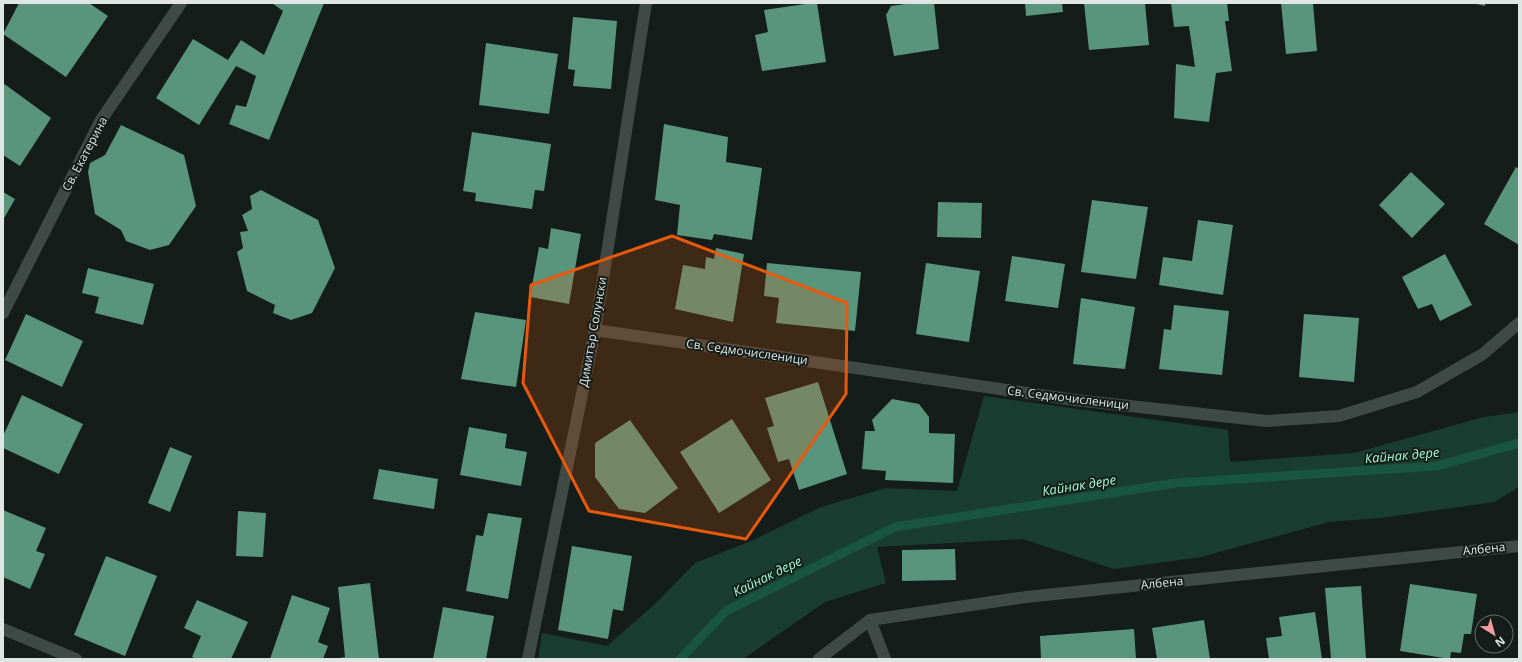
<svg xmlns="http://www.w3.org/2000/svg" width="1522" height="662" font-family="'Open Sans',sans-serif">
	<rect width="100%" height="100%" fill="#141d19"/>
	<path fill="#193e31" d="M 984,396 L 1228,430 L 1230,462 L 1354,453 L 1484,417 L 1519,412 L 1519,487 L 1494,502 L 1381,518 L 1329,522 L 1201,557 L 1114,569 L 1023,539 L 877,547 L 886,583 L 825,602 L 743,659 L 538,659 L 542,633 L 607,646 L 656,603 L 695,563 L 751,541 L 821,507 L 886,488 L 957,491 Z"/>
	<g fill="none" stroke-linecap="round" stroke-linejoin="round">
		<path stroke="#185641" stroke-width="9" d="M 680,659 L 726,611 L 895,527 L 1175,483 L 1437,466 L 1519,443"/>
	</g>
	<path fill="#59947d" d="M 19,3 L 89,3 L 108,16 L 66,77 L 3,34 Z
		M 272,3 L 324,3 L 269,140 L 229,124 L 236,105 L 246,107 L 256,76 L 236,66 L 199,125 L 156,98 L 193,39 L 228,60 L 241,40 L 264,55 L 283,11 Z
		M 812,3 L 817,3 L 826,62 L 762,71 L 755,35 L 768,32 L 764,10 Z
		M 913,3 L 934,3 L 939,49 L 894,56 L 886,15 L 891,6 Z
		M 1025,3 L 1062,3 L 1063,12 L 1026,16 Z
		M 1084,3 L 1145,3 L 1149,45 L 1089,50 Z
		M 1171,3 L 1227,3 L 1229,21 L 1225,21 L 1232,71 L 1216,73 L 1209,122 L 1174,118 L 1176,64 L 1195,67 L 1189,26 L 1174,27 Z
		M 1281,3 L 1313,3 L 1317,51 L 1286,54 Z
		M 1473,3 L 1485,3 L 1485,6 Z
		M 573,17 L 617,21 L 611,89 L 573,86 L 575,70 L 568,69 Z
		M 486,43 L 558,54 L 549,114 L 479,105 Z
		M 3,83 L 51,118 L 20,166 L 3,155 Z
		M 664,124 L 728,137 L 726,162 L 762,168 L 752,240 L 714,234 L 712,240 L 677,235 L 680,205 L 655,200 Z
		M 121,125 L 184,155 L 196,206 L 169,245 L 150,250 L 126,241 L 121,230 L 95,214 L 88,172 L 90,163 L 105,155 Z
		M 472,132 L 551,144 L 544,191 L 535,190 L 532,209 L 475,201 L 476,193 L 463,191 Z
		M 1516,167 L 1519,169 L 1519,245 L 1484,224 Z
		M 1411,172 L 1445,204 L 1412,238 L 1379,205 Z
		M 261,190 L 318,220 L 335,268 L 312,313 L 291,320 L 273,313 L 275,305 L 247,291 L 237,252 L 243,248 L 240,232 L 248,231 L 242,215 L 252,209 L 250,196 Z
		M 3,192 L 15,199 L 3,220 Z
		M 1092,200 L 1148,207 L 1136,279 L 1081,272 Z
		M 938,202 L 982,203 L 981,238 L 937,237 Z
		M 1198,220 L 1233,225 L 1223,295 L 1159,285 L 1163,257 L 1192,261 Z
		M 551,228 L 581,234 L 569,304 L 530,297 L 539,247 L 548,249 Z
		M 716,248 L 744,254 L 733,322 L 675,309 L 683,265 L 705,269 L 706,257 L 714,259 Z
		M 1445,254 L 1472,305 L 1440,321 L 1432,304 L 1418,309 L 1402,277 Z
		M 1012,256 L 1065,264 L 1058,308 L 1005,301 Z
		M 767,263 L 861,272 L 855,331 L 776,323 L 779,298 L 764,296 Z
		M 926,263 L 980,271 L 969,342 L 916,334 Z
		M 88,268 L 154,284 L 143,325 L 95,313 L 99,297 L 82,293 Z
		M 1081,298 L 1135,307 L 1125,369 L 1073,364 Z
		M 1174,305 L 1229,311 L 1222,375 L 1159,369 L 1164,329 L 1171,330 Z
		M 475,312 L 526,320 L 516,387 L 461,379 Z
		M 26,314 L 83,341 L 62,387 L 5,360 Z
		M 1304,314 L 1359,318 L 1354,382 L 1299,377 Z
		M 818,382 L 847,474 L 799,490 L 789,459 L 778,462 L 767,428 L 774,426 L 765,398 Z
		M 22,395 L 83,424 L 59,474 L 3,448 L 3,436 Z
		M 892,399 L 919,404 L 929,417 L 929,433 L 955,434 L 953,483 L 885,480 L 886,471 L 862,469 L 865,431 L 875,431 L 872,420 Z
		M 732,419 L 771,480 L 719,513 L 680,452 Z
		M 630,420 L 678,488 L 645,513 L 619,509 L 595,477 L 595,443 Z
		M 469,427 L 507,434 L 505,448 L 527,452 L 521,486 L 460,475 Z
		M 170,447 L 192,456 L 170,512 L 148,503 Z
		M 379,469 L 438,479 L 434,509 L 373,499 Z
		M 3,510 L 46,528 L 36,551 L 45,554 L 30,589 L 3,577 Z
		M 238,511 L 266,513 L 263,557 L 236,556 Z
		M 488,513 L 522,518 L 508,599 L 466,591 L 476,535 L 483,536 Z
		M 572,546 L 632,556 L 623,611 L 613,609 L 608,639 L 558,630 Z
		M 955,549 L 956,580 L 902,581 L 902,550 Z
		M 106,556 L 157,576 L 125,656 L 74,635 Z
		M 370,583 L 379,659 L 335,659 L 345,657 L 338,587 Z
		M 1410,584 L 1477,594 L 1471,634 L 1464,634 L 1461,653 L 1451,652 L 1450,659 L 1400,651 Z
		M 1361,586 L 1366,659 L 1331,659 L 1325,588 Z
		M 292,595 L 330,608 L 318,642 L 328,646 L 323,659 L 270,659 Z
		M 197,600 L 248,622 L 231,659 L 197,659 L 192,657 L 201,636 L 184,628 Z
		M 443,607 L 494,616 L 486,659 L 433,659 Z
		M 1315,612 L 1322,659 L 1269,659 L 1266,638 L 1282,636 L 1279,617 Z
		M 1204,620 L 1210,659 L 1157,659 L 1152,628 Z
		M 1134,629 L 1136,659 L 1041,659 L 1040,636 Z"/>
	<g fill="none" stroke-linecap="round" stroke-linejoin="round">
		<path stroke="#3f4945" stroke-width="12" d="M 3,313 L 101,120 L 181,3
			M 595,330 L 1075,400 L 1267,421 L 1339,416 L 1417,392 L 1483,354 L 1519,323
			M 870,620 L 885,659
			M 3,629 L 76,659
			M 528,659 L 595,330 L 646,3
			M 819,659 L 870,620 L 1026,597 L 1519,546"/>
	</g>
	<path fill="#e8590c" fill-opacity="0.2" stroke="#e8590c" stroke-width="3" stroke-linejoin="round" d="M 672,236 L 847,303 L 846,394 L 746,539 L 589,511 L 523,383 L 531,285 Z"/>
	<g text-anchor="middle" stroke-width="4" stroke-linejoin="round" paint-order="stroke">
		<g font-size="12" fill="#dee5e2" stroke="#141d19">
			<text transform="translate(85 154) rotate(-62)" y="4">Св. Екатерина</text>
			<text transform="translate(593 332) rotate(-80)" y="4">Димитър Солунски</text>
			<text transform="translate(747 352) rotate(8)" y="4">Св. Седмочисленици</text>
			<text transform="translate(1068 398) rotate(7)" y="4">Св. Седмочисленици</text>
			<text transform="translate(1484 549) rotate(-6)" y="4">Албена</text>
			<text transform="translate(1162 583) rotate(-6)" y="4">Албена</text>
		</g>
		<g font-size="13" font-style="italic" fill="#9ef9d4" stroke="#141d19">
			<text transform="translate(1402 455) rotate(-5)" y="5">Кайнак дере</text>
			<text transform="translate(1079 485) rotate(-9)" y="5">Кайнак дере</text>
			<text transform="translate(767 576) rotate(-26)" y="5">Кайнак дере</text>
		</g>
	</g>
	<rect width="1522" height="662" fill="none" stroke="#dee5e2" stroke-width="8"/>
	<g transform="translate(1494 634) rotate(143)"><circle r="19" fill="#141d19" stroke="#656d69"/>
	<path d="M0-3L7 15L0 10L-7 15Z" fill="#f49b9f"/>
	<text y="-6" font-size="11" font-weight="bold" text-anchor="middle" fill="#dee5e2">N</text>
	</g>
</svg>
